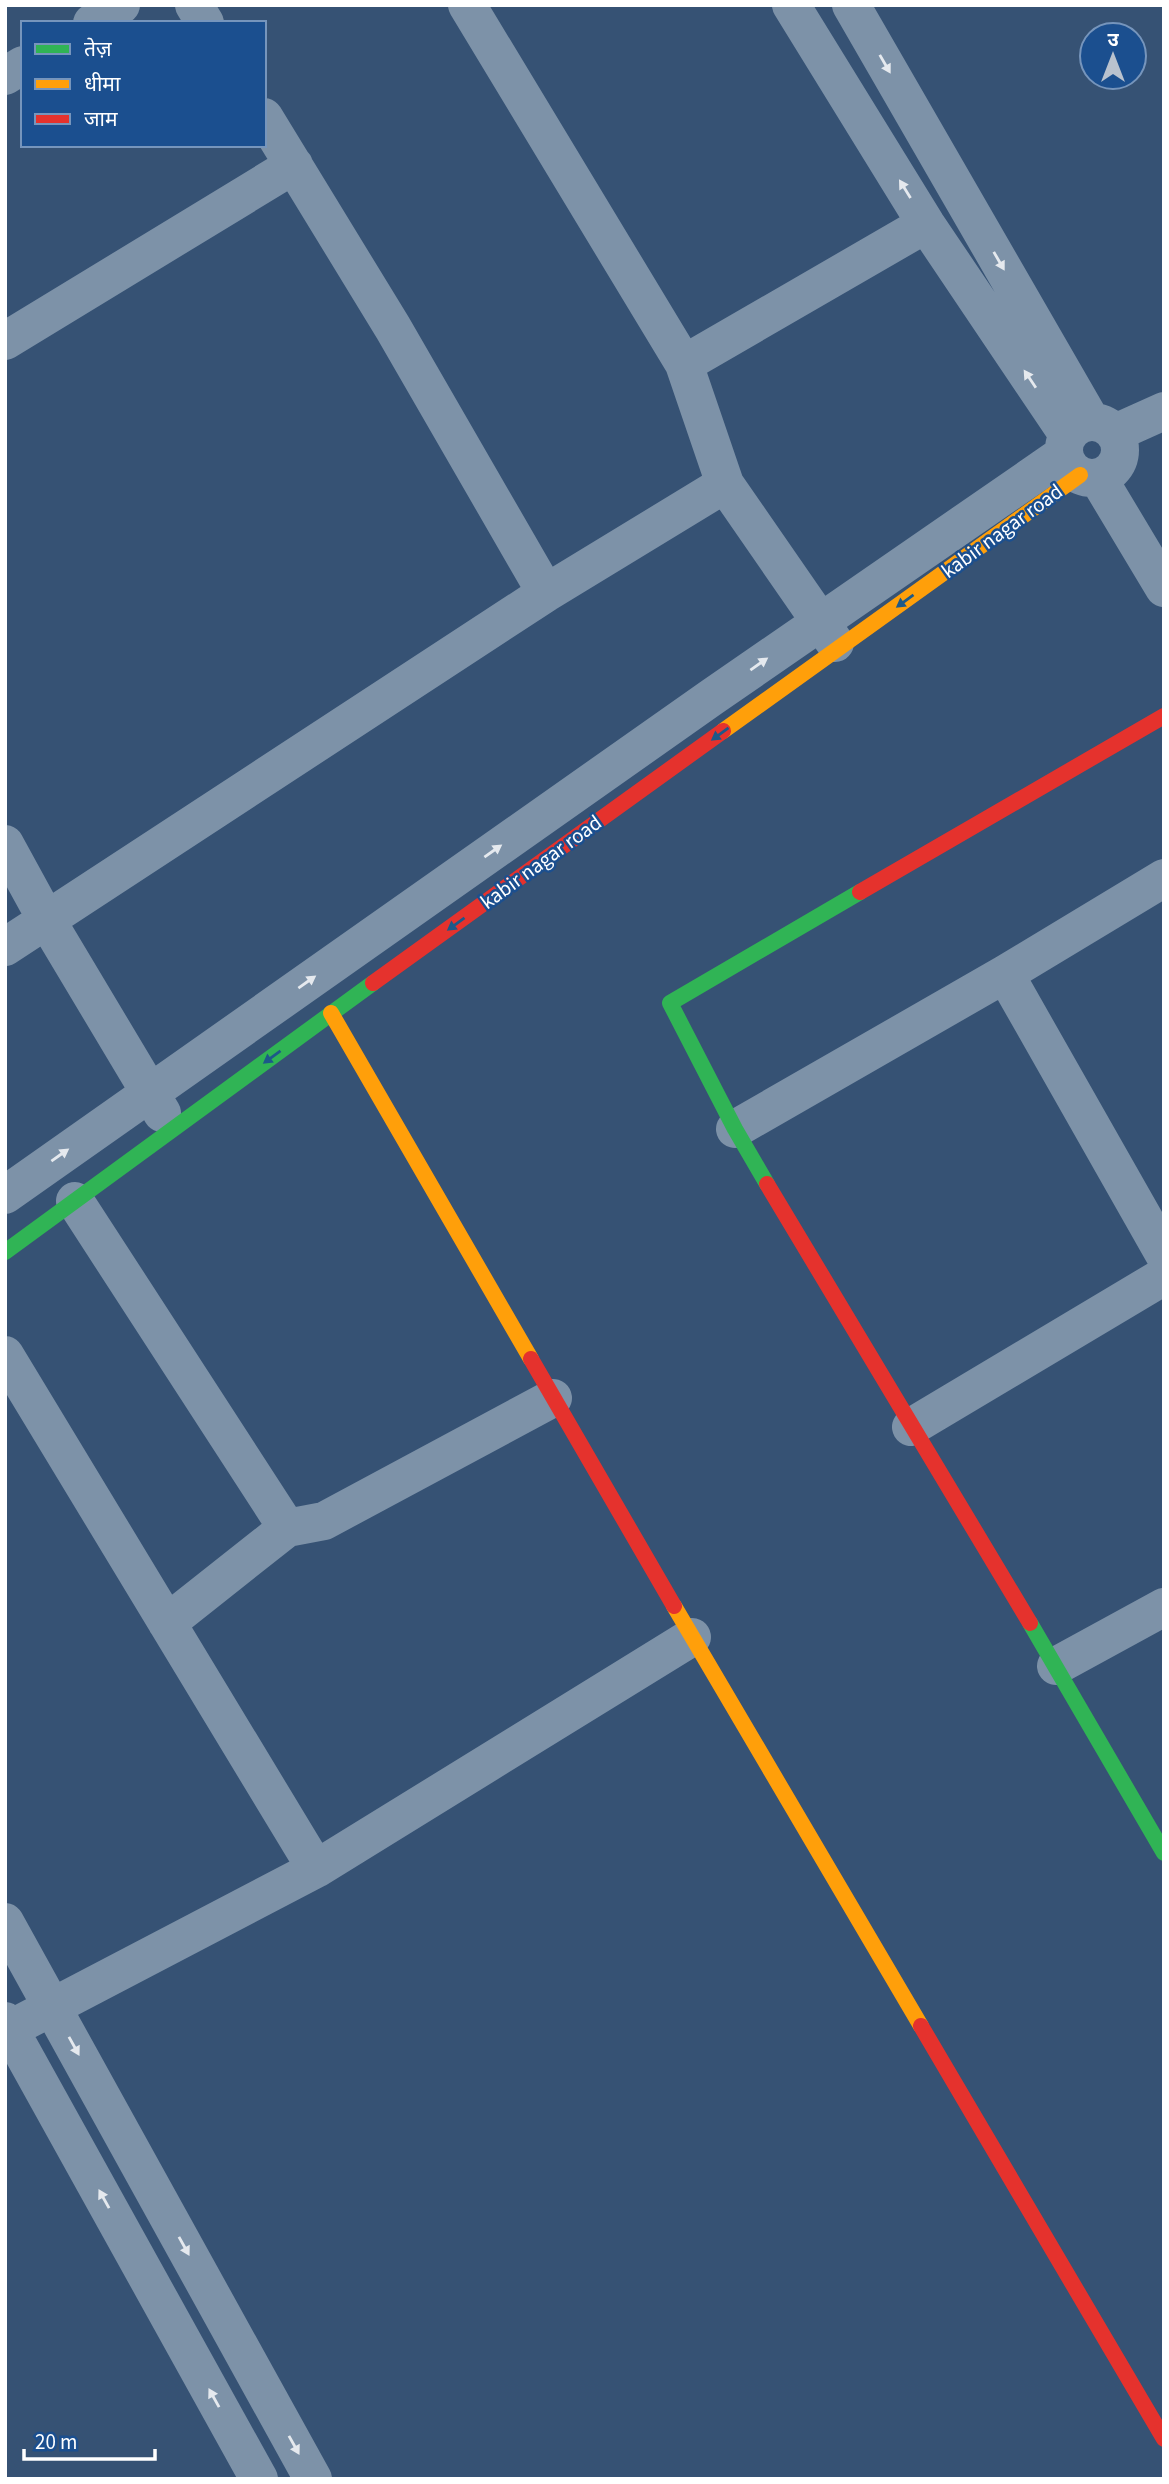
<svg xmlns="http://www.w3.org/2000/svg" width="1169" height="2484" font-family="'Source Sans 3','Noto Sans Devanagari',sans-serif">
	<rect width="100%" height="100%" fill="#365274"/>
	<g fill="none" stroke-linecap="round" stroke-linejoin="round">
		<path stroke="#7d92a8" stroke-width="38" d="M 194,5 L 205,23
			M 467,5 L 684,364 L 725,484 L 835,643
			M 791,5 L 926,224 L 1068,435
			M 851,5 L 1091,421
			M 92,23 L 121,5
			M 5,76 L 23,65
			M 264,117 L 393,328 L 546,593
			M 5,341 L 294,165
			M 684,364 L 926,224
			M1064 450a28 28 0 1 1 56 0a28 28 0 1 1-56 0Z
			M 1115,433 L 1164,411
			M 1098,478 L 1164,588
			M 5,844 L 46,919 L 162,1113
			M 5,947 L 546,593 L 725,484
			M 1005,974 L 1164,1254
			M 735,1129 L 1005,974 L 1164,878
			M 5,1195 L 712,697 L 1064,454
			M 75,1201 L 287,1528
			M 5,1355 L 316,1869
			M 911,1427 L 1164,1276
			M 167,1623 L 287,1528 L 324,1521 L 553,1398
			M 1056,1666 L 1164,1607
			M 5,1922 L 313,2479
			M 5,2021 L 259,2479
			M 10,2029 L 316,1869 L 692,1637"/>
		<path stroke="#30b455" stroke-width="16" d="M 767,1184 L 735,1129 L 670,1003 L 860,892
			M 5,1252 L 373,983
			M 1030,1623 L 1164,1853"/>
		<path stroke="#ff9f0a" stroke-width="16" d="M 723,731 L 1080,475
			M 331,1013 L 531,1359
			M 674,1606 L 921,2026"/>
		<path stroke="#e5322d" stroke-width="16" d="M 860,892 L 1164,716
			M 373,983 L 723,731
			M 767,1184 L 1030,1623
			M 531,1359 L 674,1606
			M 921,2026 L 1164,2439"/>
	</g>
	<defs><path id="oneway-solid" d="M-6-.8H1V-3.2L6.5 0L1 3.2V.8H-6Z" transform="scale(1.75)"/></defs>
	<g fill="#e5e9ee">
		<use href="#oneway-solid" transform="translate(885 64) rotate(60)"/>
		<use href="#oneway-solid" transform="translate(905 189) rotate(-122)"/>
		<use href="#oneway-solid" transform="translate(999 261) rotate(60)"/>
		<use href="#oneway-solid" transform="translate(1030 379) rotate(-124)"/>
		<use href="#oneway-solid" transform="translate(759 664) rotate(-35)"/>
		<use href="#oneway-solid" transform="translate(493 851) rotate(-35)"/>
		<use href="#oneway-solid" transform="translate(307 982) rotate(-35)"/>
		<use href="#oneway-solid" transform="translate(60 1155) rotate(-35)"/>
		<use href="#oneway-solid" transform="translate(74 2046) rotate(61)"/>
		<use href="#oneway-solid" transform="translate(104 2199) rotate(-119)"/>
		<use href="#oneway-solid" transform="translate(184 2246) rotate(61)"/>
		<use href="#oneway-solid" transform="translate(214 2398) rotate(-119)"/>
		<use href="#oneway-solid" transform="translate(294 2445) rotate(61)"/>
	</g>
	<g fill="#1d5989">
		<use href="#oneway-solid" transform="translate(905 601) rotate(144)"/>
		<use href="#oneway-solid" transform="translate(720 734) rotate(144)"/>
		<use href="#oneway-solid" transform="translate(456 924) rotate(144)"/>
		<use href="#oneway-solid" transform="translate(272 1057) rotate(144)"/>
	</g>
	<g text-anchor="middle" stroke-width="5" stroke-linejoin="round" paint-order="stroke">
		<g font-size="21" fill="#fff" stroke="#1b4f8f">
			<text transform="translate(1002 531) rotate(-36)" y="7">kabir nagar road</text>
			<text transform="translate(541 862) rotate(-36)" y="7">kabir nagar road</text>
		</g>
	</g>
	<rect width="1169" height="2484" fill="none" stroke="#ffffff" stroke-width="14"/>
	<rect x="21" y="21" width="245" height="126" fill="#1b4f8f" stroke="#7695bc" stroke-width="2"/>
	<rect x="35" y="44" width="35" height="10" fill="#30b455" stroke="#7695bc" stroke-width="2"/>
	<text x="84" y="56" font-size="21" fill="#ffffff">तेज़</text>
	<rect x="35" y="79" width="35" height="10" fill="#ff9f0a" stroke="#7695bc" stroke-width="2"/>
	<text x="84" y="91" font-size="21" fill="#ffffff">धीमा</text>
	<rect x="35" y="114" width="35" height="10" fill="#e5322d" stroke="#7695bc" stroke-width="2"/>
	<text x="84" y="126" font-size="21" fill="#ffffff">जाम</text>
	<g transform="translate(1113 56)"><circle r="33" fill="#1b4f8f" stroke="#7695bc" stroke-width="2"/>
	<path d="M0-5L12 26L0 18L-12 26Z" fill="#b9c2ce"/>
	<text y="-10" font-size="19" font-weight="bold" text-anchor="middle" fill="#ffffff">उ</text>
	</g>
	<path d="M24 2449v10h131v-10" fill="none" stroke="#ffffff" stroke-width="3.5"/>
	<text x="35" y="2449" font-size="21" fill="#ffffff" stroke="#1b4f8f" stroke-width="5" paint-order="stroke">20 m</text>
</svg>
